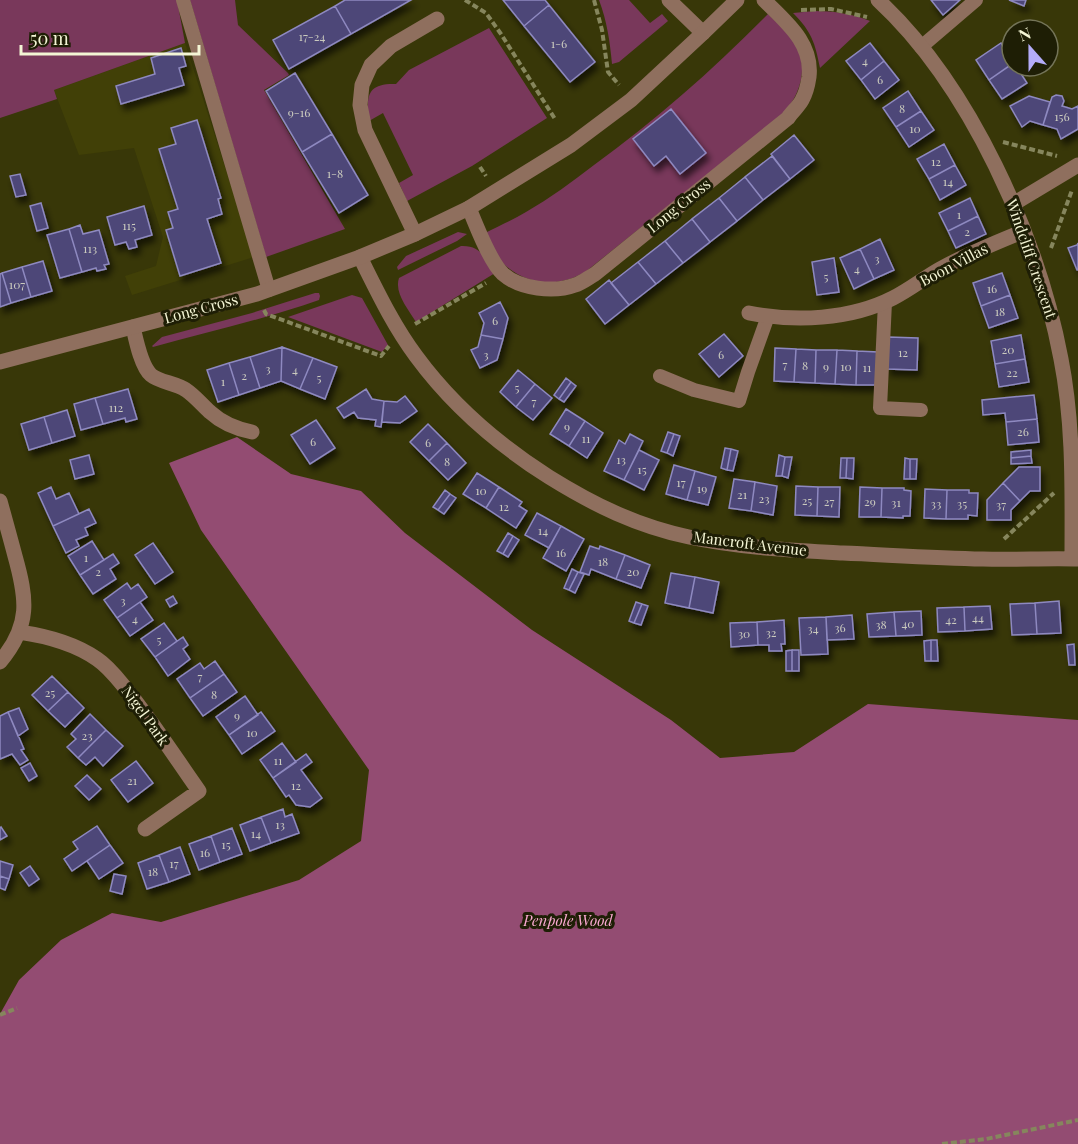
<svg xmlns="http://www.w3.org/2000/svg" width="1078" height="1144" font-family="'Playfair Display',serif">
	<defs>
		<filter id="shadow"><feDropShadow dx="3.5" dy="6" stdDeviation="3" flood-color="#0009"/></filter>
	</defs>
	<rect width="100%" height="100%" fill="#383708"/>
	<path fill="#414007" d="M 185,43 L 254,257 L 132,295 L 125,276 L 156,266 L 163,237 L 134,148 L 79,155 L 54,90 Z"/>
	<path fill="#79385b" d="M 0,0 L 177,0 L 185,43 L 54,90 L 57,99 L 0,118 Z
		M 190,0 L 235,0 L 238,25 L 288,73 L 289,75 L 264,90 L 345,229 L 266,257 Z
		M 599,0 L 629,0 L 650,23 L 662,14 L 668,21 L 619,62 L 612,64 C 610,42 607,21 599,0 Z
		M 815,11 C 834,11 853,14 870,21 L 820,68 C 815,43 812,32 793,13 Z
		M 768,14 C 776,22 792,35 797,46 C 808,70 800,94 784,113 L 584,273 C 578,275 572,279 566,280 C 541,287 515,278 498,258 C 493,251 489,241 485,233 C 498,226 513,220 526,212 C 550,198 572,182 594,165 C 656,120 714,69 768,14 Z
		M 489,28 L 547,118 L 472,166 L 407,201 L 399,183 L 413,175 L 383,113 L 369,121 C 366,96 367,83 396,84 L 409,70 Z
		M 458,232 L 467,234 L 457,241 L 398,270 L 397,267 L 406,256 Z
		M 461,246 C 481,245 486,259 495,273 L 416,322 C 408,309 394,293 399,278 Z
		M 315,293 L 319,293 L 320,296 L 319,300 C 265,319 208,332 153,347 L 152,346 L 162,337 L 252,313 Z
		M 352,295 L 362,298 L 388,345 L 382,352 L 288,317 Z"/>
	<path fill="#934c72" d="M 237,437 L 291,474 L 361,491 L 405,533 L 532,630 L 671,720 L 720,758 L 794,752 L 868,704 L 1078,720 L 1078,1144 L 0,1144 L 0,1014 L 19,980 L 61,940 L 112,913 L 161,922 L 299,880 L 361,841 L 369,770 L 201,530 L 169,463 Z"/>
	<path fill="#4d4778" stroke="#8e89c0" stroke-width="1.5" filter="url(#shadow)" d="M 345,0 L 411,0 L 351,34 L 335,6 Z
		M 503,0 L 545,0 L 549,5 L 524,26 Z
		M 931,0 L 960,0 L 943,15 Z
		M 1009,0 L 1026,0 L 1024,6 Z
		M 549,5 L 595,62 L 570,82 L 524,26 Z
		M 335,6 L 351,34 L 289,69 L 273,40 Z
		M 870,43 L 884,61 L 861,80 L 846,61 Z
		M 1001,43 L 1012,60 L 1012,64 L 989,80 L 976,60 Z
		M 181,48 L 186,66 L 179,68 L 184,85 L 121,104 L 116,86 L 155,74 L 151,58 Z
		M 884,61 L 899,80 L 875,99 L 861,80 Z
		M 1012,64 L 1012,66 L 1016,66 L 1027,83 L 1002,99 L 989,80 Z
		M 295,73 L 332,134 L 302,152 L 266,91 Z
		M 908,91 L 921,111 L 896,127 L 883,108 Z
		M 1056,95 L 1062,96 L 1064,101 L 1062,106 L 1072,109 L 1078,106 L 1078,129 L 1061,139 L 1057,129 L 1043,125 L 1052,97 Z
		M 1029,96 L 1050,102 L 1043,125 L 1030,121 L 1022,127 L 1010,106 Z
		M 671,109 L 706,153 L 680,174 L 666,156 L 654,166 L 633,139 Z
		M 921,111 L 934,130 L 909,147 L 896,127 Z
		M 197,120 L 221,198 L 218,199 L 222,214 L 207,219 L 221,263 L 180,276 L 166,230 L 173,228 L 168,212 L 178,209 L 159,149 L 176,144 L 171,128 Z
		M 332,134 L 368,195 L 339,213 L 302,152 Z
		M 794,135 L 814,160 L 790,179 L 771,154 Z
		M 944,144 L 955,165 L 929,179 L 917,159 Z
		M 772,156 L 790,179 L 763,200 L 745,177 Z
		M 955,165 L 966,185 L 940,200 L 929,179 Z
		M 20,174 L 26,195 L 16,197 L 10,176 Z
		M 745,177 L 763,200 L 737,221 L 719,198 Z
		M 719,198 L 737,221 L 710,242 L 692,219 Z
		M 970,198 L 978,216 L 948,231 L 939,213 Z
		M 41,203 L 48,228 L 37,231 L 30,206 Z
		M 144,206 L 152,235 L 135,240 L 137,247 L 129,249 L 126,242 L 115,245 L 107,217 Z
		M 978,216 L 986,234 L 956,248 L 948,231 Z
		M 692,219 L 710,242 L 683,263 L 665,241 Z
		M 80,225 L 83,234 L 99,230 L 109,264 L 104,265 L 106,269 L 97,271 L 96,268 L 82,272 L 69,229 Z
		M 69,229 L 82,272 L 60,278 L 47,235 Z
		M 880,239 L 894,270 L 874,279 L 860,249 Z
		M 665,241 L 683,263 L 656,284 L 638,262 Z
		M 1078,243 L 1078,270 L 1077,270 L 1068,248 L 1077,245 Z
		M 860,249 L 874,279 L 854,289 L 840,258 Z
		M 834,258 L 839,292 L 817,295 L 812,262 Z
		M 43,261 L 52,291 L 31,297 L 22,267 Z
		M 638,262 L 656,284 L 629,305 L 611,283 Z
		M 22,267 L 31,297 L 11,303 L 2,273 Z
		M 2,273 L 11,303 L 0,307 L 0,274 Z
		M 1002,273 L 1010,295 L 981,306 L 973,283 Z
		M 609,280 L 629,305 L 605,324 L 586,299 Z
		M 1010,295 L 1018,318 L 989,328 L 981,306 Z
		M 500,302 L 508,318 L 503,339 L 481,335 L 484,323 L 479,313 Z
		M 724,334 L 743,356 L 719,377 L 699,354 Z
		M 481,335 L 503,339 L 497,360 L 480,368 L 471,350 L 478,347 Z
		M 1021,335 L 1025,359 L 995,364 L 991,341 Z
		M 888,337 L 918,338 L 917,370 L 887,369 Z
		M 282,347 L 313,358 L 300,389 L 281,381 Z
		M 282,347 L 281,381 L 260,388 L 250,357 Z
		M 775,348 L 796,349 L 794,382 L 774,381 Z
		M 796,349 L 816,350 L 815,383 L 794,382 Z
		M 816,350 L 837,350 L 835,384 L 815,383 Z
		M 837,350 L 857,351 L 856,385 L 835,384 Z
		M 857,351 L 878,352 L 877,385 L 856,385 Z
		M 250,357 L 260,388 L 239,395 L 229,363 Z
		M 313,358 L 337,367 L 325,399 L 300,389 Z
		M 1025,359 L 1029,382 L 999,387 L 995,364 Z
		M 229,363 L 239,395 L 218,402 L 207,370 Z
		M 518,370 L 535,384 L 516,407 L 500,392 Z
		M 566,378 L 571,382 L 559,399 L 554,395 Z
		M 571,382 L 576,386 L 564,402 L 559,399 Z
		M 535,384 L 552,398 L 533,420 L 516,407 Z
		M 128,389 L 137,419 L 126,422 L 125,418 L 103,424 L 95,398 Z
		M 366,389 L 372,399 L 384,401 L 381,427 L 375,426 L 376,420 L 358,418 L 354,412 L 344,418 L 337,408 Z
		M 1034,395 L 1037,419 L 1006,422 L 1005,413 L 983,415 L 982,400 Z
		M 405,396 L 417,411 L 400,423 L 382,422 L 384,401 L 397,402 Z
		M 95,398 L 103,424 L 81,430 L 74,404 Z
		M 566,409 L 585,421 L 569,446 L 550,434 Z
		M 67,410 L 75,436 L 52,443 L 44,417 Z
		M 44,417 L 52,443 L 29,450 L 21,424 Z
		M 1037,419 L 1039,442 L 1008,445 L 1006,422 Z
		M 316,420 L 335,448 L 310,464 L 291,435 Z
		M 585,421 L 603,433 L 587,458 L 569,446 Z
		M 428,424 L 447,443 L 429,461 L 410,442 Z
		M 668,432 L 674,434 L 667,453 L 661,451 Z
		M 630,434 L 643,441 L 624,480 L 604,471 L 619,440 L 625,444 Z
		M 674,434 L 680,436 L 673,456 L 667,453 Z
		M 447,443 L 466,463 L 448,480 L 429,461 Z
		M 725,448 L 731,449 L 727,470 L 721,468 Z
		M 731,449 L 738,451 L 733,471 L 727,470 Z
		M 639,450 L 659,460 L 644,490 L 624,480 Z
		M 1031,450 L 1031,456 L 1011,458 L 1011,452 Z
		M 89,455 L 94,474 L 75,479 L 70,460 Z
		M 779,455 L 785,457 L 782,476 L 776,476 Z
		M 1031,456 L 1032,463 L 1011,464 L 1011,458 Z
		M 785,457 L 792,457 L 788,478 L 782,476 Z
		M 841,458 L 847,458 L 846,478 L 840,478 Z
		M 847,458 L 854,458 L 853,479 L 846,478 Z
		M 905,458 L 910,459 L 910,479 L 904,479 Z
		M 910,459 L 917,459 L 916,479 L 910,479 Z
		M 674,465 L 695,471 L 687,500 L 666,494 Z
		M 1019,467 L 1040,467 L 1040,491 L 1030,491 L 1020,501 L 1003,483 Z
		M 695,471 L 716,477 L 708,505 L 687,500 Z
		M 477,473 L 499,487 L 486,508 L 463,494 Z
		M 734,479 L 755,482 L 751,511 L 729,508 Z
		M 755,482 L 777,486 L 773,515 L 751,511 Z
		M 1003,483 L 1020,501 L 1011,510 L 1011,520 L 987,520 L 987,500 Z
		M 796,486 L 818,487 L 817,516 L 795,515 Z
		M 51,487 L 56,499 L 69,493 L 79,514 L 53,526 L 38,493 Z
		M 499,487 L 522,502 L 519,506 L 527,511 L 516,528 L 486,508 Z
		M 818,487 L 840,487 L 839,517 L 817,516 Z
		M 860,487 L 882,488 L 881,517 L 859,517 Z
		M 882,488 L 904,488 L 904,490 L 911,491 L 910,516 L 903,516 L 903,518 L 881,517 Z
		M 925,489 L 947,490 L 946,519 L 924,518 Z
		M 445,490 L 450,494 L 438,510 L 433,507 Z
		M 947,490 L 969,490 L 969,493 L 978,493 L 977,516 L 968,515 L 968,519 L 946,519 Z
		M 450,494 L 456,498 L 444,514 L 438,510 Z
		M 89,509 L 96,523 L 85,528 L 88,535 L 76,540 L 79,546 L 66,553 L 53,526 Z
		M 537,513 L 561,526 L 549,548 L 525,535 Z
		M 561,526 L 584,539 L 566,571 L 543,558 Z
		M 508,533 L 513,536 L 503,554 L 497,551 Z
		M 513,536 L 519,540 L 508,557 L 503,554 Z
		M 92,541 L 104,560 L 80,575 L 68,556 Z
		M 153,543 L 173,572 L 155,584 L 135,555 Z
		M 590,546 L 599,549 L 600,546 L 625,555 L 616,579 L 591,569 L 589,575 L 580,572 Z
		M 113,554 L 119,563 L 110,569 L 116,579 L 93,594 L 80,575 Z
		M 625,555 L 650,565 L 641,588 L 616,579 Z
		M 572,569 L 578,572 L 569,590 L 564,588 Z
		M 578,572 L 584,574 L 575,593 L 569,590 Z
		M 671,573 L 695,577 L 689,608 L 665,603 Z
		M 695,577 L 719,582 L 713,613 L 689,608 Z
		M 127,583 L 131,589 L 138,584 L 147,597 L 117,618 L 104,600 Z
		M 173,596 L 177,603 L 170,607 L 166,600 Z
		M 1059,601 L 1061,633 L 1037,634 L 1035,603 Z
		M 140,602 L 153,620 L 130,636 L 117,618 Z
		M 636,602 L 642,604 L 634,623 L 629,621 Z
		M 1035,603 L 1037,634 L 1012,635 L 1010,604 Z
		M 642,604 L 648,606 L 641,625 L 634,623 Z
		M 990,606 L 992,629 L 965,631 L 964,607 Z
		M 964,607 L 965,631 L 938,632 L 937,608 Z
		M 921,611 L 922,635 L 896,636 L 894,612 Z
		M 894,612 L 896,636 L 869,637 L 867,614 Z
		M 852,615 L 854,639 L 827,640 L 826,617 Z
		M 826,617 L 828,654 L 801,655 L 799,618 Z
		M 784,620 L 785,644 L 781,644 L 782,651 L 769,651 L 769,645 L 758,645 L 757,622 Z
		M 757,622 L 758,645 L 731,647 L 730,623 Z
		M 164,623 L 177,641 L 155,657 L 141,639 Z
		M 183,637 L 188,645 L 183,649 L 190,659 L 168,676 L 155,657 Z
		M 931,640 L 937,640 L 938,661 L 931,661 Z
		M 931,640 L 931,661 L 925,661 L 924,641 Z
		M 1074,644 L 1075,665 L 1069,665 L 1067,645 Z
		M 792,650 L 792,671 L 786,671 L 786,651 Z
		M 792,650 L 799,650 L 799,671 L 792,671 Z
		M 215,661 L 224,674 L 190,698 L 177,679 L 200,663 L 204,669 Z
		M 224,674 L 237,692 L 203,716 L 190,698 Z
		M 52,676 L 68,692 L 48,711 L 32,695 Z
		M 68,692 L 84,708 L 65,727 L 48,711 Z
		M 245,696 L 258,715 L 229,735 L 216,717 Z
		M 19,708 L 28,729 L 18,736 L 8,712 Z
		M 8,712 L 24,749 L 21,750 L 28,760 L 20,765 L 12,754 L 0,759 L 0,716 Z
		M 261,712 L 275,731 L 242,754 L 229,735 Z
		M 90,714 L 106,730 L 78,758 L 67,747 L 76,739 L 71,734 Z
		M 106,730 L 123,746 L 103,766 L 95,757 L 86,765 L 78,758 Z
		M 282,743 L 296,762 L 273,778 L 260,760 Z
		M 306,754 L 312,762 L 301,770 L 322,798 L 310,807 L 296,805 L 289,795 L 286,797 L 273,778 Z
		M 136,761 L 153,783 L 128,802 L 111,780 Z
		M 30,763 L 37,776 L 29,781 L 21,768 Z
		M 87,775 L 101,789 L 89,800 L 75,786 Z
		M 283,809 L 285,817 L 292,814 L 299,833 L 271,843 L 261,817 Z
		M 261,817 L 271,843 L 250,851 L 240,825 Z
		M 97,826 L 110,845 L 72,871 L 64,859 L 78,849 L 73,842 Z
		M 1,827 L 7,836 L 0,840 L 0,828 Z
		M 232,828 L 242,854 L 220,862 L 211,836 Z
		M 211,836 L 220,862 L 199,870 L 189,844 Z
		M 110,845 L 123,863 L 99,879 L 87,861 Z
		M 180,847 L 190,874 L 169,882 L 159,855 Z
		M 159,855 L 169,882 L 147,889 L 138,863 Z
		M 0,861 L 13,865 L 9,879 L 0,876 Z
		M 30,866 L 39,879 L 29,886 L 20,873 Z
		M 114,874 L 126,876 L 122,894 L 110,891 Z
		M 0,876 L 9,879 L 5,890 L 0,888 Z"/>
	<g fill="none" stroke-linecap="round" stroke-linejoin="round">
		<path stroke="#86865d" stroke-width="4" stroke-dasharray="6 3" stroke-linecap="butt" d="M 465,0 L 486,13 L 501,34 L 555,119
			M 594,0 L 602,30 L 608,72 L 619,85
			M 801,10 L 831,9 L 867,17
			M 1003,142 L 1057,156
			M 480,167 L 486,176
			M 1051,248 L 1072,190
			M 264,310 L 266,314 L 381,356 L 389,346
			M 415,324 L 486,283
			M 1004,539 L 1054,493
			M 0,1015 L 17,1008
			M 942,1144 L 986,1139 L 1078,1120"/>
		<path stroke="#8f6f5e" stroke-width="14" d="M 183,0 L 269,290
			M 921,47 L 976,0
			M 885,302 L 880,408 L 921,410
			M 660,376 L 694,390 L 739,401 L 748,372 L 768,316"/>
		<path stroke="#8f6f5e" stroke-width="15" d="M 669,0 L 703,33
			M 878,0 C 970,85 1038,237 1061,359 C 1074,425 1072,493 1072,559
			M 1013,204 L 1078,165
			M 469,208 C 476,225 490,262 503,274 C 520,289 554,293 575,285 C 582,283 588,278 595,274 L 788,118 C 792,112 799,106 802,100 C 806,93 808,84 809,77 C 813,43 786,22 764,0
			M 415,234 L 365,130 L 360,105 L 362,85 L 371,65 L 391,46 L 437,19
			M 360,257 C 377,291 393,325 416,356 C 452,405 497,444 549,477 C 594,505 637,526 689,537 C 740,548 791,550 843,553 C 889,555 936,558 983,559 C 1015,560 1046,558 1078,559
			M 749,313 C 795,322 850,320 893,298 C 909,290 924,278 940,269 C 967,254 995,243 1024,231
			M 133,327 C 136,340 141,366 151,375 C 159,382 176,383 186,390 C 195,396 202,405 210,412 C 222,423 237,429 252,432
			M 0,501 C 5,519 10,537 15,556 C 27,599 31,625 0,662
			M 19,632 C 47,636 74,643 97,659 C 109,667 117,678 126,689 C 152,721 175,757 199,791 L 145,829"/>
		<path stroke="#8f6f5e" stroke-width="15" d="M 0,362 L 257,294 L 360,257 L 415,234 L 469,208 L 571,145 L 631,100 L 703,33 L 737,0"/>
	</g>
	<g text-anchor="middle" stroke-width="6" stroke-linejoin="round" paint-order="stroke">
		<g font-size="12" fill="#cacabe">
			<text x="312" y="41">17-24</text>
			<text x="559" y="48">1-6</text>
			<text x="865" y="65">4</text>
			<text x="880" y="84">6</text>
			<text x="902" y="113">8</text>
			<text x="299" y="117">9-16</text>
			<text x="1062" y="121">156</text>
			<text x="915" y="133">10</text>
			<text x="936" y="166">12</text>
			<text x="335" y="178">1-8</text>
			<text x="948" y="186">14</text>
			<text x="959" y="219">1</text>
			<text x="129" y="230">115</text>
			<text x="967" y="236">2</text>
			<text x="90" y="253">113</text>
			<text x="877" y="263">3</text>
			<text x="857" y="273">4</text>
			<text x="826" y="281">5</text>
			<text x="17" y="289">107</text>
			<text x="992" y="293">16</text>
			<text x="1000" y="316">18</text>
			<text x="495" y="325">6</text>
			<text x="1008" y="354">20</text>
			<text x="903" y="357">12</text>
			<text x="486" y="359">3</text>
			<text x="721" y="359">6</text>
			<text x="785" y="369">7</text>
			<text x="805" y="370">8</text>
			<text x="826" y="371">9</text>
			<text x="846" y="371">10</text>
			<text x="867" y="372">11</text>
			<text x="268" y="373">3</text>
			<text x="295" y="374">4</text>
			<text x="1012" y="377">22</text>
			<text x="244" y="380">2</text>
			<text x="319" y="382">5</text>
			<text x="223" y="386">1</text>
			<text x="517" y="392">5</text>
			<text x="534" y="406">7</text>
			<text x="116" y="412">112</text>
			<text x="567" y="431">9</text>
			<text x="1023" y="436">26</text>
			<text x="586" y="443">11</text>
			<text x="313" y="446">6</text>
			<text x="428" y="447">6</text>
			<text x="621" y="464">13</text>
			<text x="447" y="466">8</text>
			<text x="642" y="474">15</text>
			<text x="681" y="487">17</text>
			<text x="702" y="493">19</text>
			<text x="481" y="495">10</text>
			<text x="742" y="499">21</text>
			<text x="764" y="503">23</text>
			<text x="807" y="505">25</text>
			<text x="829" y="506">27</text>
			<text x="870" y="506">29</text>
			<text x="896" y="507">31</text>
			<text x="936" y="508">33</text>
			<text x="962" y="508">35</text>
			<text x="1001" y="509">37</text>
			<text x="504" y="511">12</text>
			<text x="543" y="535">14</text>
			<text x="561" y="557">16</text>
			<text x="86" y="562">1</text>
			<text x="603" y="566">18</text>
			<text x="98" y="576">2</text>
			<text x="633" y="576">20</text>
			<text x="123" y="605">3</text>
			<text x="978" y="622">44</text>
			<text x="135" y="623">4</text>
			<text x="951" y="624">42</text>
			<text x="908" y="628">40</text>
			<text x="881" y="629">38</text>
			<text x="840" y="632">36</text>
			<text x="813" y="633">34</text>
			<text x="771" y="637">32</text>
			<text x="744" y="638">30</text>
			<text x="159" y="644">5</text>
			<text x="200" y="681">7</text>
			<text x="50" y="697">25</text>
			<text x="214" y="699">8</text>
			<text x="237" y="720">9</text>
			<text x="252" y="737">10</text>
			<text x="87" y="740">23</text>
			<text x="278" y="765">11</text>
			<text x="132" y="785">21</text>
			<text x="296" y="790">12</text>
			<text x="280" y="829">13</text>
			<text x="256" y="838">14</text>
			<text x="226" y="849">15</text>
			<text x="205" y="857">16</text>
			<text x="174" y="868">17</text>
			<text x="153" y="876">18</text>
		</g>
		<g font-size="15" fill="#f4f5d5" stroke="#1e1e05">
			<text transform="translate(679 206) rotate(-39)" y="5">Long Cross</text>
			<text transform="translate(1031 259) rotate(71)" y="5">Windcliff Crescent</text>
			<text transform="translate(954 265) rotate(-28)" y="5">Boon Villas</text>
			<text transform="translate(201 309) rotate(-15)" y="5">Long Cross</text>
			<text transform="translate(750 544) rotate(7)" y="5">Mancroft Avenue</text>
			<text transform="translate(145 716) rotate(54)" y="5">Nigel Park</text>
		</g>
		<g font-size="15" font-style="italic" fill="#fba9d2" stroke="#1e1e05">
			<text x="568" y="926">Penpole Wood</text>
		</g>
	</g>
	<g transform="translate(1030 48) rotate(339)"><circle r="28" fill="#1e1e05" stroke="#747458" stroke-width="1.5"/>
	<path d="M0-4.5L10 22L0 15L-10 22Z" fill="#b4acf9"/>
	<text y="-9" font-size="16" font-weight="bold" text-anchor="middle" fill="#f4f5d5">N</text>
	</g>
	<path d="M21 45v9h178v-9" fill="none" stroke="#f4f5d5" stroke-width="3"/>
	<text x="30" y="45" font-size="18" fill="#f4f5d5" stroke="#1e1e05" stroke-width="4.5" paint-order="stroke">50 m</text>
</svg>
